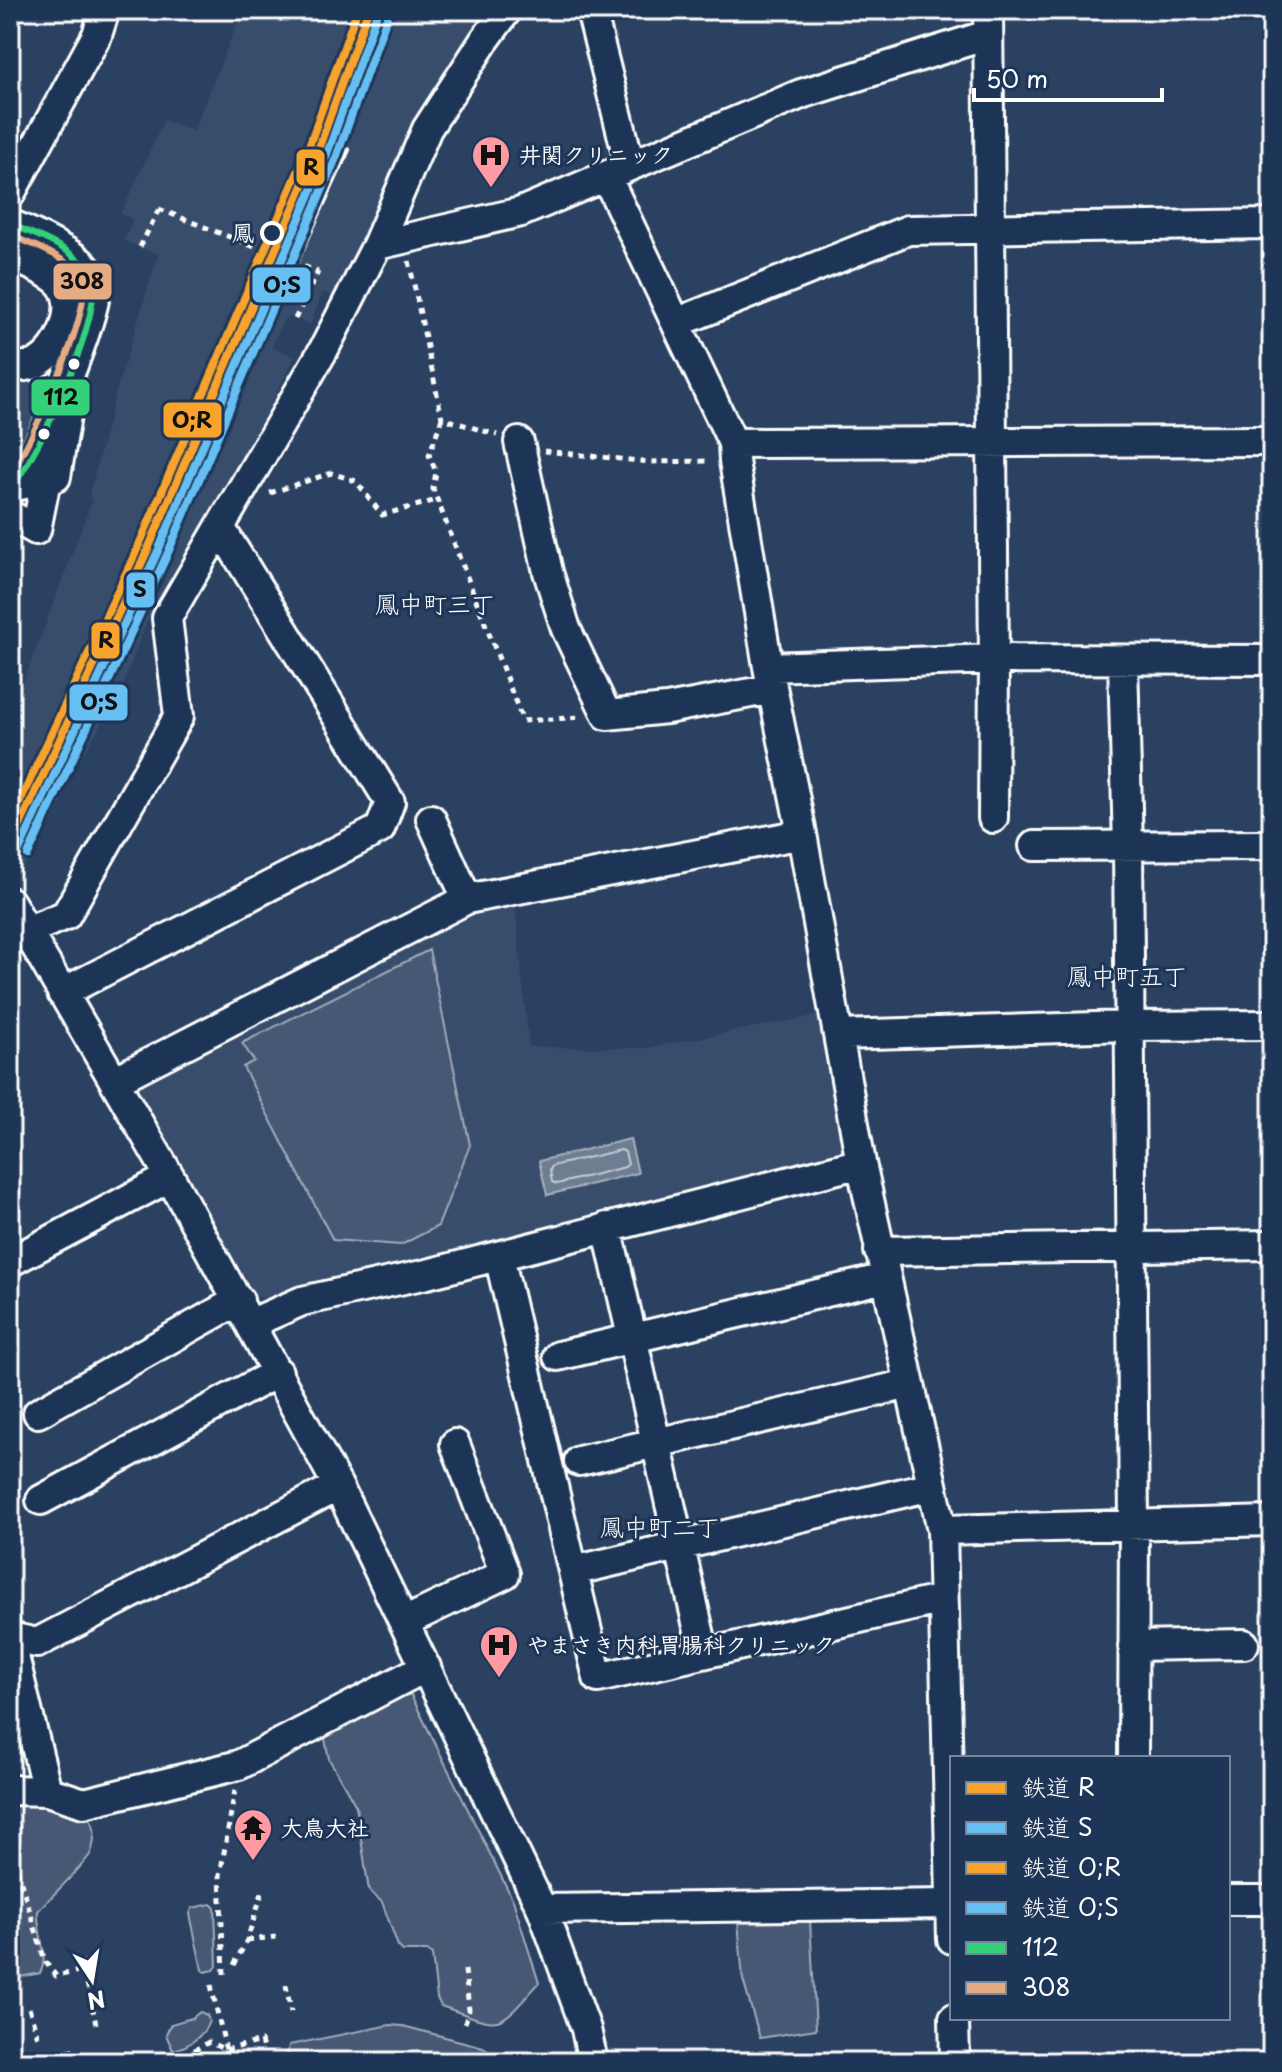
<svg xmlns="http://www.w3.org/2000/svg" width="1282" height="2072" font-family="'Playpen Sans','Klee One',sans-serif">
	<rect width="100%" height="100%" fill="#2a4161"/>
	<filter id="ink" filterUnits="userSpaceOnUse"><feTurbulence type="fractalNoise" baseFrequency=".0125" numOctaves="2"/><feDisplacementMap in="SourceGraphic" scale="16" xChannelSelector="R" yChannelSelector="G"/><feConvolveMatrix kernelMatrix="1 2 1 2 8 2 1 2 1" color-interpolation-filters="sRGB"/></filter>
	<g filter="url(#ink)">
		<path fill="#394e6c" d="M 243,10 L 492,10 L 334,296 L 323,292 L 310,324 L 290,316 L 283,320 L 272,347 L 295,357 L 216,511 L 202,531 L 192,540 L 147,621 L 120,692 L 58,797 L 62,802 L 34,853 L 13,879 L 10,872 L 10,718 L 92,501 L 89,495 L 116,392 L 159,252 L 154,253 L 124,241 L 133,219 L 121,214 L 164,120 L 193,131 Z
			M 16,377 L 34,381 L 42,391 L 47,402 L 10,479 L 10,378 Z
			M 514,895 L 529,1047 L 648,1048 L 824,1014 L 850,1142 L 840,1158 L 377,1272 L 302,1287 L 264,1300 L 256,1295 L 125,1084 L 480,904 Z"/>
		<path fill="#465975" stroke="#a2acba" stroke-width="2" d="M 429,950 L 470,1145 L 438,1226 L 401,1245 L 333,1240 L 243,1067 L 254,1061 L 242,1043 Z
			M 399,1693 L 411,1695 L 513,1900 L 539,1983 C 494,2033 503,2027 441,2006 L 437,1998 L 432,1955 L 427,1951 L 403,1951 L 398,1946 L 382,1902 L 369,1891 L 356,1806 L 329,1759 L 324,1734 Z
			M 10,1799 C 37,1801 100,1799 94,1838 C 93,1845 93,1851 89,1856 C 74,1876 54,1893 38,1911 C 36,1930 50,1956 40,1973 L 10,1979 Z
			M 211,1904 L 215,1908 L 217,1966 L 214,1970 L 205,1972 L 202,1970 L 190,1914 L 192,1908 Z
			M 738,1921 L 810,1921 L 816,2029 L 760,2038 L 743,1980 Z
			M 200,2012 L 207,2015 L 209,2021 C 204,2036 188,2047 173,2050 L 166,2035 L 171,2024 L 192,2018 Z
			M 390,2025 L 403,2026 L 483,2047 L 504,2062 L 285,2062 L 289,2045 Z"/>
		<path fill="#6d7d92" stroke="#a7b1be" stroke-width="2" d="M 630,1139 L 638,1173 L 547,1195 L 539,1161 Z"/>
		<g fill="none" stroke-linecap="round" stroke-linejoin="round">
			<path stroke="#c5cbd3" stroke-width="2" d="M 621,1150 L 625,1152 L 628,1164 L 625,1167 L 557,1184 L 552,1182 L 550,1170 L 552,1166 Z"/>
			<defs>
				<path id="minor" d="M 591,10 L 630,165
					M 988,10 L 994,659 L 993,818
					M 10,194 L 97,35 L 105,10
					M 10,224 C 29,232 78,253 88,271 C 92,277 96,287 95,294 C 92,325 33,475 10,489
					M 10,244 L 14,256 C 27,264 48,271 59,282 C 81,304 61,351 35,364 C 29,367 17,366 10,367
					M 377,245 L 521,212 L 606,176
					M 676,323 L 908,230 L 1272,224
					M 519,442 L 548,572 L 566,629 L 607,715 L 667,709 L 772,689
					M 733,443 L 1272,441
					M 15,486 L 56,477 L 69,397
					M 10,515 L 36,530 L 47,475 L 45,464
					M 1123,661 L 1128,847 L 1134,1523 L 1133,1758
					M 768,667 L 994,659 L 1272,660
					M 431,819 L 467,899
					M 1034,846 L 1272,845
					M 10,902 L 170,1177 L 338,1486 L 542,1909 L 586,2029 L 593,2062
					M 26,931 L 66,915 L 179,716 L 167,618 L 324,349 L 377,245 L 427,129 L 484,41 L 507,10
					M 62,993 L 380,829 L 390,802 L 220,527
					M 839,1035 L 1128,1026 L 1272,1025
					M 114,1081 L 467,899 L 802,834
					M 607,1227 L 704,1653
					M 879,1251 L 1272,1245
					M 499,1256 L 598,1678 L 943,1599
					M 10,1262 L 170,1177
					M 252,1323 L 302,1301 L 427,1274 L 861,1163
					M 558,1356 L 885,1278
					M 38,1413 L 239,1300
					M 579,1461 L 909,1384
					M 41,1500 L 278,1372
					M 942,1530 L 1272,1521
					M 573,1571 L 932,1486
					M 404,1622 L 505,1574 L 455,1444
					M 10,1637 L 37,1643 L 338,1486
					M 10,1640 L 47,1791
					M 1133,1646 L 1244,1644
					M 10,1790 L 47,1791 L 84,1803 L 239,1765 L 426,1667
					M 1228,1900 L 1272,1900
					M 542,1909 L 952,1904
					M 952,1939 L 942,1530 L 861,1163 L 802,834 L 768,667 L 734,461 L 733,443 L 606,176 L 801,94 L 987,35
					M 954,2018 L 955,2062"/>
			</defs>
			<use href="#minor" stroke="#fff" stroke-width="34"/>
			<path stroke="#fff" stroke-width="5" stroke-dasharray="6 6" stroke-linecap="butt" d="M 140,247 L 159,209
				M 409,261 L 442,418 L 497,435
				M 295,319 L 318,272
				M 442,418 L 429,455 L 436,472 L 433,489 L 523,721 L 582,717
				M 544,451 L 649,462 L 710,461
				M 270,493 L 331,473 L 356,481 L 382,515 L 437,500
				M 10,1861 L 16,1866 L 45,1961 L 56,1976 L 84,1970
				M 247,1940 L 276,1937
				M 82,1960 L 96,2024
				M 234,1965 L 247,1940 L 263,1890
				M 465,1970 L 469,2010 L 465,2023
				M 224,1974 L 220,1875 L 235,1790
				M 211,1985 L 226,2050 L 233,2062
				M 286,1985 L 291,2012
				M 29,2008 L 39,2041
				M 70,2048 L 70,2050
				M 173,2062 L 209,2042 L 226,2050 L 261,2041 L 263,2049"/>
			<use href="#minor" stroke="#1d3557" stroke-width="28"/>
			<path stroke="#fff" stroke-width="6" d="M 21,824 L 116,652 L 348,150"/>
			<path stroke="#fff" stroke-width="5" stroke-dasharray="6 6" stroke-linecap="butt" d="M 159,209 L 318,272"/>
			<defs>
				<path id="bus-1" d="M 10,224 C 36,235 77,249 91,276 C 107,310 36,461 10,489"/>
				<path id="bus-2" d="M 10,235 C 33,245 70,257 82,280 C 95,307 29,448 10,474"/>
			</defs>
			<use href="#bus-1" stroke="#1d3557" stroke-width="12"/>
			<use href="#bus-2" stroke="#1d3557" stroke-width="12"/>
			<use href="#bus-1" stroke="#33d17a" stroke-width="6"/>
			<use href="#bus-2" stroke="#e5ac83" stroke-width="6"/>
			<defs>
				<path id="rail-1" d="M 10,847 L 149,547 L 318,150 L 368,10"/>
				<path id="rail-2" d="M 19,851 L 158,551 L 327,154 L 377,13"/>
				<path id="rail-3" d="M 10,823 L 140,543 L 309,146 L 357,10"/>
				<path id="rail-4" d="M 28,855 L 167,555 L 336,158 L 387,17"/>
			</defs>
			<use href="#rail-1" stroke="#1d3557" stroke-width="14"/>
			<use href="#rail-2" stroke="#1d3557" stroke-width="14"/>
			<use href="#rail-3" stroke="#1d3557" stroke-width="14"/>
			<use href="#rail-4" stroke="#1d3557" stroke-width="14"/>
			<use href="#rail-1" stroke="#f8a32e" stroke-width="8"/>
			<use href="#rail-2" stroke="#66bff3" stroke-width="8"/>
			<use href="#rail-3" stroke="#f8a32e" stroke-width="8"/>
			<use href="#rail-4" stroke="#66bff3" stroke-width="8"/>
		</g>
	</g>
	<defs>
		<symbol id="hospital-pin" viewBox="-11 -11 22 30"><path d="M0 17L-7.5 6A9.5 9.5 0 1 1 7.5 6Z" fill="#ff9aa2" stroke="#1d3557"/><path d="M-5-5h3v3.5h4V-5h3V5h-3V1.5h-4V5h-3Z" fill="#111"/></symbol>
		<symbol id="temple-pin" viewBox="-11 -11 22 30"><path d="M0 17L-7.5 6A9.5 9.5 0 1 1 7.5 6Z" fill="#ff9aa2" stroke="#1d3557"/><path d="M0-6L5-2H3V0L6.5 2.5H4V6H1.5V3h-3V6H-4V2.5H-6.5L-3 0V-2H-5Z" fill="#111"/></symbol>
	</defs>
	<g fill-rule="evenodd">
		<use href="#hospital-pin" x="469" y="133" width="44" height="60"/>
		<use href="#hospital-pin" x="477" y="1623" width="44" height="60"/>
		<use href="#temple-pin" x="231" y="1806" width="44" height="60"/>
	</g>
	<circle fill="#1d3557" stroke="#fff" stroke-width="4" cx="272" cy="233" r="10"/>
	<g fill="#fff" stroke="#1d3557" stroke-width="3">
		<circle cx="74" cy="364" r="7"/>
		<circle cx="44" cy="434" r="7"/>
	</g>
	<g text-anchor="middle" stroke-width="6" stroke-linejoin="round" paint-order="stroke">
		<g font-size="22" font-weight="bold" fill="#fff" stroke="#1d3557" text-anchor="start">
			<text x="519" y="163">井関クリニック</text>
			<text x="527" y="1653">やまさき内科胃腸科クリニック</text>
			<text x="281" y="1836">大鳥大社</text>
		</g>
		<g font-size="22" font-weight="bold" fill="#fff" stroke="#1d3557" text-anchor="end">
			<text x="254" y="241">鳳</text>
		</g>
		<g font-size="24" fill="#fff" stroke="#1d3557">
			<text x="435" y="613">鳳中町三丁</text>
			<text x="1127" y="985">鳳中町五丁</text>
			<text x="660" y="1536">鳳中町二丁</text>
		</g>
	</g>
	<g stroke="#1d3557" stroke-width="3">
		<rect x="295" y="148" width="31" height="39" rx="8" fill="#f8a32e"/>
		<rect x="52" y="262" width="61" height="39" rx="8" fill="#e5ac83"/>
		<rect x="251" y="266" width="61" height="38" rx="8" fill="#66bff3"/>
		<rect x="30" y="378" width="61" height="39" rx="8" fill="#33d17a"/>
		<rect x="162" y="401" width="61" height="38" rx="8" fill="#f8a32e"/>
		<rect x="125" y="571" width="31" height="38" rx="8" fill="#66bff3"/>
		<rect x="90" y="621" width="31" height="39" rx="8" fill="#f8a32e"/>
		<rect x="68" y="683" width="61" height="39" rx="8" fill="#66bff3"/>
	</g>
	<g font-size="22" text-anchor="middle" font-weight="bold" fill="#111">
		<text x="311" y="175">R</text>
		<text x="82" y="289">308</text>
		<text x="282" y="293">O;S</text>
		<text x="61" y="405">112</text>
		<text x="192" y="428">O;R</text>
		<text x="140" y="597">S</text>
		<text x="106" y="648">R</text>
		<text x="99" y="710">O;S</text>
	</g>
	<rect width="1282" height="2072" fill="none" stroke="#1d3557" stroke-width="40"/>
	<rect x="20" y="20" width="1242" height="2032" fill="none" stroke="#fff" stroke-width="3" filter="url(#ink)"/>
	<rect x="950" y="1756" width="280" height="264" fill="#1d3557" stroke="#77869a" stroke-width="2"/>
	<rect x="966" y="1782" width="40" height="12" fill="#f8a32e" stroke="#77869a" stroke-width="2"/>
	<text x="1022" y="1796" font-size="24" fill="#ffffff">鉄道 R</text>
	<rect x="966" y="1822" width="40" height="12" fill="#66bff3" stroke="#77869a" stroke-width="2"/>
	<text x="1022" y="1836" font-size="24" fill="#ffffff">鉄道 S</text>
	<rect x="966" y="1862" width="40" height="12" fill="#f8a32e" stroke="#77869a" stroke-width="2"/>
	<text x="1022" y="1876" font-size="24" fill="#ffffff">鉄道 O;R</text>
	<rect x="966" y="1902" width="40" height="12" fill="#66bff3" stroke="#77869a" stroke-width="2"/>
	<text x="1022" y="1916" font-size="24" fill="#ffffff">鉄道 O;S</text>
	<rect x="966" y="1942" width="40" height="12" fill="#33d17a" stroke="#77869a" stroke-width="2"/>
	<text x="1022" y="1956" font-size="24" fill="#ffffff">112</text>
	<rect x="966" y="1982" width="40" height="12" fill="#e5ac83" stroke="#77869a" stroke-width="2"/>
	<text x="1022" y="1996" font-size="24" fill="#ffffff">308</text>
	<g transform="translate(92 1980) rotate(168)" stroke="#1d3557" stroke-width="6" paint-order="stroke">
	<path d="M0-6L14 30L0 20L-14 30Z" fill="#ffffff"/>
	<text y="-12" font-size="22" font-weight="bold" text-anchor="middle" fill="#ffffff">N</text>
	</g>
	<path d="M974 88v12h188v-12" fill="none" stroke="#ffffff" stroke-width="4"/>
	<text x="986" y="88" font-size="24" fill="#ffffff" stroke="#1d3557" stroke-width="6" paint-order="stroke">50 m</text>
</svg>
